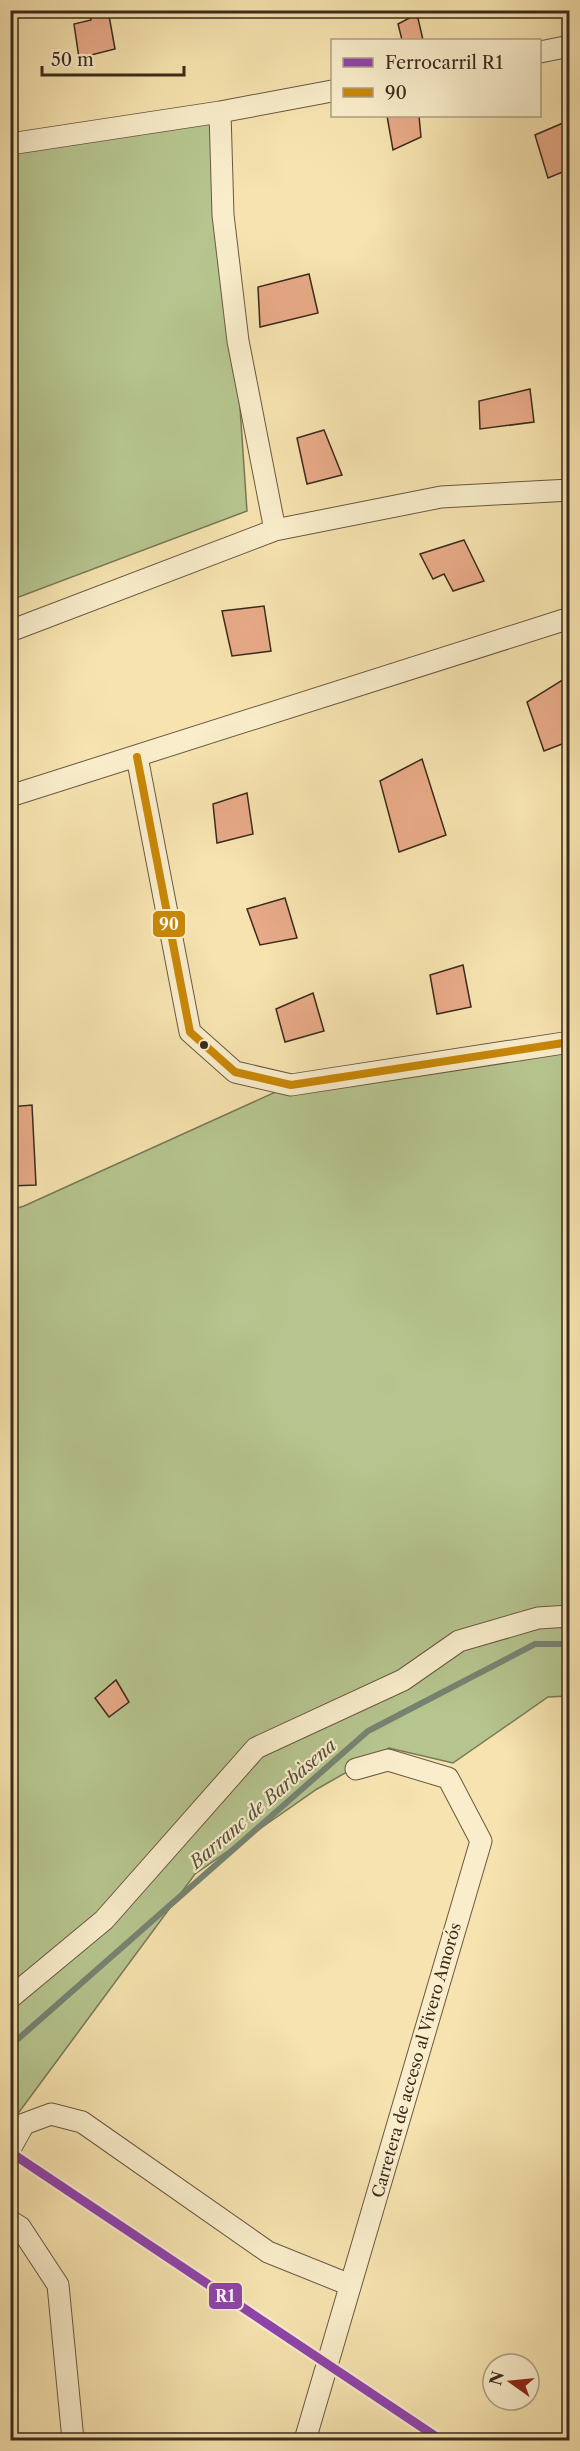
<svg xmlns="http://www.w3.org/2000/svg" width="580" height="2451" font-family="'Libre Caslon Text',serif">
	<rect width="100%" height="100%" fill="#f6e3af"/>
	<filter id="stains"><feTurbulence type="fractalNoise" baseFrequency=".00333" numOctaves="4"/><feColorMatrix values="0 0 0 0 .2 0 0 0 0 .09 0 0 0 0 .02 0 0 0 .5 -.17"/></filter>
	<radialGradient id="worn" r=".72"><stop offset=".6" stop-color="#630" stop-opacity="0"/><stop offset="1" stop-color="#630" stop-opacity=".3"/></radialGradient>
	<path fill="#b6c58f" stroke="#787856" stroke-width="1.5" d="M 220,112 L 247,511 L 11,600 L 11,144 Z
		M 569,1042 L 569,1696 L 548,1697 L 453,1763 L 389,1748 L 317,1789 L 195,1874 L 11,2123 L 11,1210 L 24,1206 L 291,1085 Z"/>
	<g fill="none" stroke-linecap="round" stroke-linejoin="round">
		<path stroke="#768372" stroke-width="6" d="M 10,2046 L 368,1731 L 535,1644 L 570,1644"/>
	</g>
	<path fill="#e8aa88" stroke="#3b2a1d" stroke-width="1.5" d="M 89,10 L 108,10 L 115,49 L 79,58 L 74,24 L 91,20 Z
		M 417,14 L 423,40 L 402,40 L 398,24 Z
		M 387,116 L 419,116 L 421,137 L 393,150 Z
		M 570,120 L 570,169 L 548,178 L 535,135 Z
		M 309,274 L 318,313 L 260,327 L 258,287 Z
		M 530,389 L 534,422 L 480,429 L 479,401 Z
		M 324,430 L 342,475 L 307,484 L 297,438 Z
		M 464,540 L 484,581 L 453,591 L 444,574 L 433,579 L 420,554 Z
		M 264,606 L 271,651 L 232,656 L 222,611 Z
		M 564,679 L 570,693 L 570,741 L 544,751 L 527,702 Z
		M 422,759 L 446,835 L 399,852 L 380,781 Z
		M 247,793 L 253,834 L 217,843 L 213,804 Z
		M 285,898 L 297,938 L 260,945 L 247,909 Z
		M 463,965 L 471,1007 L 437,1014 L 430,975 Z
		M 313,993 L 324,1031 L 285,1042 L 276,1009 Z
		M 32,1105 L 36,1185 L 10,1186 L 10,1107 Z
		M 116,1680 L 129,1702 L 109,1717 L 95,1698 Z"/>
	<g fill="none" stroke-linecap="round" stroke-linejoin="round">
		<defs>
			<path id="minor" d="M 540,52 L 570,46
				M 220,112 L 223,215 L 238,341 L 275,530
				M 10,144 L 220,112 L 332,91
				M 10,631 L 275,530 L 441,497 L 570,490
				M 137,757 L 190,1032 L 235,1072 L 291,1085 L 570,1042
				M 10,796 L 570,618
				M 10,1998 L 104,1920 L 256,1748 L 403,1680 L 459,1641 L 538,1618 L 570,1616
				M 10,2149 L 24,2124 L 51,2114 L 82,2122 L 268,2252 L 350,2285
				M 10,2221 L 20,2227 L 58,2285 L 73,2440
				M 305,2440 L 481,1841 L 448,1778 L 388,1760 L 356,1769"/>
		</defs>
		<use href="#minor" stroke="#6a5842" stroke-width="23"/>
		<use href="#minor" stroke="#f9edcb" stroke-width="21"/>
		<defs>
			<path id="bus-1" d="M 137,757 L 190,1032 L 235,1072 L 291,1085 L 570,1042"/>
		</defs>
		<use href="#bus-1" stroke="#f9edcb" stroke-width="12"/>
		<use href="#bus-1" stroke="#c88707" stroke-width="8"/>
		<defs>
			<path id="rail-1" d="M 10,2152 L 441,2440"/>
		</defs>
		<use href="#rail-1" stroke="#f9edcb" stroke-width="14"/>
		<use href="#rail-1" stroke="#8e44ad" stroke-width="9"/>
	</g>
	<circle fill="#3b2a1d" stroke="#f9edcb" stroke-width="2" cx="204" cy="1045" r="5"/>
	<g text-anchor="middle" stroke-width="4.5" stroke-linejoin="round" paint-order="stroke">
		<g font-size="16" fill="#3b2a1d" stroke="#f9edcb">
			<text transform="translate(416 2060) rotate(-74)" y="6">Carretera de acceso al Vivero Amorós</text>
		</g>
		<g font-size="18" font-style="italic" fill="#544f40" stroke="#f9edcb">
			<text transform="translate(263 1804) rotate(-41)" y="6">Barranc de Barbàsena</text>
		</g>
	</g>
	<g stroke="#f9edcb" stroke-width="2">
		<rect x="152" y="910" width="34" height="28" rx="6" fill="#c88707"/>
		<rect x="208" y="2282" width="35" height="28" rx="6" fill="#8e44ad"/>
	</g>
	<g font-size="16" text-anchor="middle" font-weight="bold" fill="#fff">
		<text x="169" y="930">90</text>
		<text x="225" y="2302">R1</text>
	</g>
	<rect width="580" height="2451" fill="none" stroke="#f6e3af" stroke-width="36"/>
	<rect x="12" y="12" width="556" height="2427" fill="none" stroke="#3b2a1d" stroke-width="3"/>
	<rect x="18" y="18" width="544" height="2415" fill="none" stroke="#3b2a1d" stroke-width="1.5"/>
	<rect x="331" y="39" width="210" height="78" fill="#f9edcb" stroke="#ad9f85" stroke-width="1.5"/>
	<rect x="343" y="58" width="30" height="9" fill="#8e44ad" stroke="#ad9f85" stroke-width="1.5"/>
	<text x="385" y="69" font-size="18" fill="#3b2a1d">Ferrocarril R1</text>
	<rect x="343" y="88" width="30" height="9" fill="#c88707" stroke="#ad9f85" stroke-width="1.5"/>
	<text x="385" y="99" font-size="18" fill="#3b2a1d">90</text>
	<g transform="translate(511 2382) rotate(285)"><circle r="28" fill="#f9edcb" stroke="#ad9f85" stroke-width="1.5"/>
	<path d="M0-4.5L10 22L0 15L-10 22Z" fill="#8f2418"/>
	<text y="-9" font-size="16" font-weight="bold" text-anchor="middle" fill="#3b2a1d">N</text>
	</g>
	<path d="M42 66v9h142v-9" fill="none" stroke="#3b2a1d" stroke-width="3"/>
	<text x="51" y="66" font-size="18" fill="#3b2a1d" stroke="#f9edcb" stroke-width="4.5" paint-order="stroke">50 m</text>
	<rect width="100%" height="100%" filter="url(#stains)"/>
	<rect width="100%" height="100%" fill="url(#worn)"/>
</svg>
